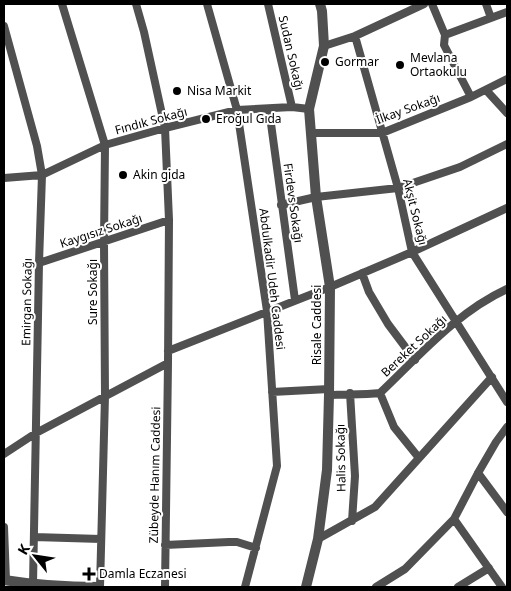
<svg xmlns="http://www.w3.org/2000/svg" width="511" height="591" font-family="'Noto Sans',sans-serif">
	<rect width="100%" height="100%" fill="#fff"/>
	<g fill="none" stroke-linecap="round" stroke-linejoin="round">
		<path stroke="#505050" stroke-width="8" d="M 62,4 L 105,145 L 104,242 L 105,396 L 100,587
			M 207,4 L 237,110 L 267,311 L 277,466 L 245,587
			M 268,4 L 292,107
			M 432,4 L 445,35 L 444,45 L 471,97
			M 486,4 L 491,18
			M 4,26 L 37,146 L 42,175 L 39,263 L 33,584
			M 445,35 L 507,12
			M 355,36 L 398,188 L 412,252 L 507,402
			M 324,46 L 355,36 L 424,4
			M 486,90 L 507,113
			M 269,109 L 295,300
			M 311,133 L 382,133 L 471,97 L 507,79
			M 4,178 L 42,175 L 105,145 L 165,128 L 237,110 L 292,107 L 309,109
			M 281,205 L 316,197 L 398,188 L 460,167 L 507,144
			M 39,263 L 169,220
			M 362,273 L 369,292 L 388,324 L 415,360
			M 168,351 L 330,287 L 412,252 L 507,208
			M 272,392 L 329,389
			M 350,393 L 355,476 L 352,521
			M 380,393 L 394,427 L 419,458
			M 329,395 C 346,394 363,395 380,393 C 420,355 457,312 507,289
			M 4,454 L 36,433 L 168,363 L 169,220 L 165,128 L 144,32 L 136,4
			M 478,473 L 507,512
			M 454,519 L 502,587
			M 4,527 L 6,580
			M 34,537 L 101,539
			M 318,539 L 375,507 L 492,377
			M 165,545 L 229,542 L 237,542 L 256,548
			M 165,587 L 168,363
			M 376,587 L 405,569 L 454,519 L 478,473 L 496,442 L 507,427
			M 458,587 L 489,568"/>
		<path stroke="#505050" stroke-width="10" d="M 4,580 C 35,585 67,587 99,587
			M 306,587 L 318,539 L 327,470 L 329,395 L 330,287 L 316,197 L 309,109 L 324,46 L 322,11 L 320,4"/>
	</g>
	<g fill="#000" stroke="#fff" stroke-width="2">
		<circle cx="325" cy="62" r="5"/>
		<circle cx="400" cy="65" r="5"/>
		<circle cx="177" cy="91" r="5"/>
		<circle cx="206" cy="119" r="5"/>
		<circle cx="123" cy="175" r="5"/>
		<path d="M86.5 566.5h5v5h5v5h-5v5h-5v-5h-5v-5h5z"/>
	</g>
	<g text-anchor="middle" stroke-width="4" stroke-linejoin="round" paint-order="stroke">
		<g font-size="12" fill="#000" stroke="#fff">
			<text transform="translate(291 53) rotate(77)" y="4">Sudan Sokağı</text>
			<text transform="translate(408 109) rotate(-20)" y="4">İlkay Sokağı</text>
			<text transform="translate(151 121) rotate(-15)" y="4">Fındık Sokağı</text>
			<text transform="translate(293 203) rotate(82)" y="4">Firdevs Sokağı</text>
			<text transform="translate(415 212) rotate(76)" y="4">Akşit Sokağı</text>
			<text transform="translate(101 231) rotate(-18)" y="4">Kaygısız Sokağı</text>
			<text transform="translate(272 279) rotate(83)" y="4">Abdulkadir Udeh Caddesi</text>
			<text transform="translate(93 292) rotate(-90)" y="4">Sure Sokağı</text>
			<text transform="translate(27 302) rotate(-89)" y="4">Emirgan Sokağı</text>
			<text transform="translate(317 325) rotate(-90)" y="4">Risale Caddesi</text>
			<text transform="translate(414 346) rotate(-43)" y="4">Bereket Sokağı</text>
			<text transform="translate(341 458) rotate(-91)" y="4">Halis Sokağı</text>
			<text transform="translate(155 475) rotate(-89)" y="4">Zübeyde Hanım Caddesi</text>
		</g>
		<g font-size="12" fill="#000" stroke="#fff" text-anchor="start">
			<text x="410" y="62">Mevlana<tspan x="410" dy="14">Ortaokulu</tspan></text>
			<text x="335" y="66">Gormar</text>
			<text x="187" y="95">Nisa Markit</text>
			<text x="216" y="123">Eroğul Gıda</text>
			<text x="133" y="179">Akin gida</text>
			<text x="99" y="578">Damla Eczanesi</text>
		</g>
	</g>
	<rect width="511" height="591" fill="none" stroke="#000000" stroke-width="10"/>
	<g transform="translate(35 556) rotate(300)" stroke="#ffffff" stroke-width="4" paint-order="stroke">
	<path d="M0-4L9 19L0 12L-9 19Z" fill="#000000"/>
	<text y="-8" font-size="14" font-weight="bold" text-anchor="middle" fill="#000000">K</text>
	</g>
</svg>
